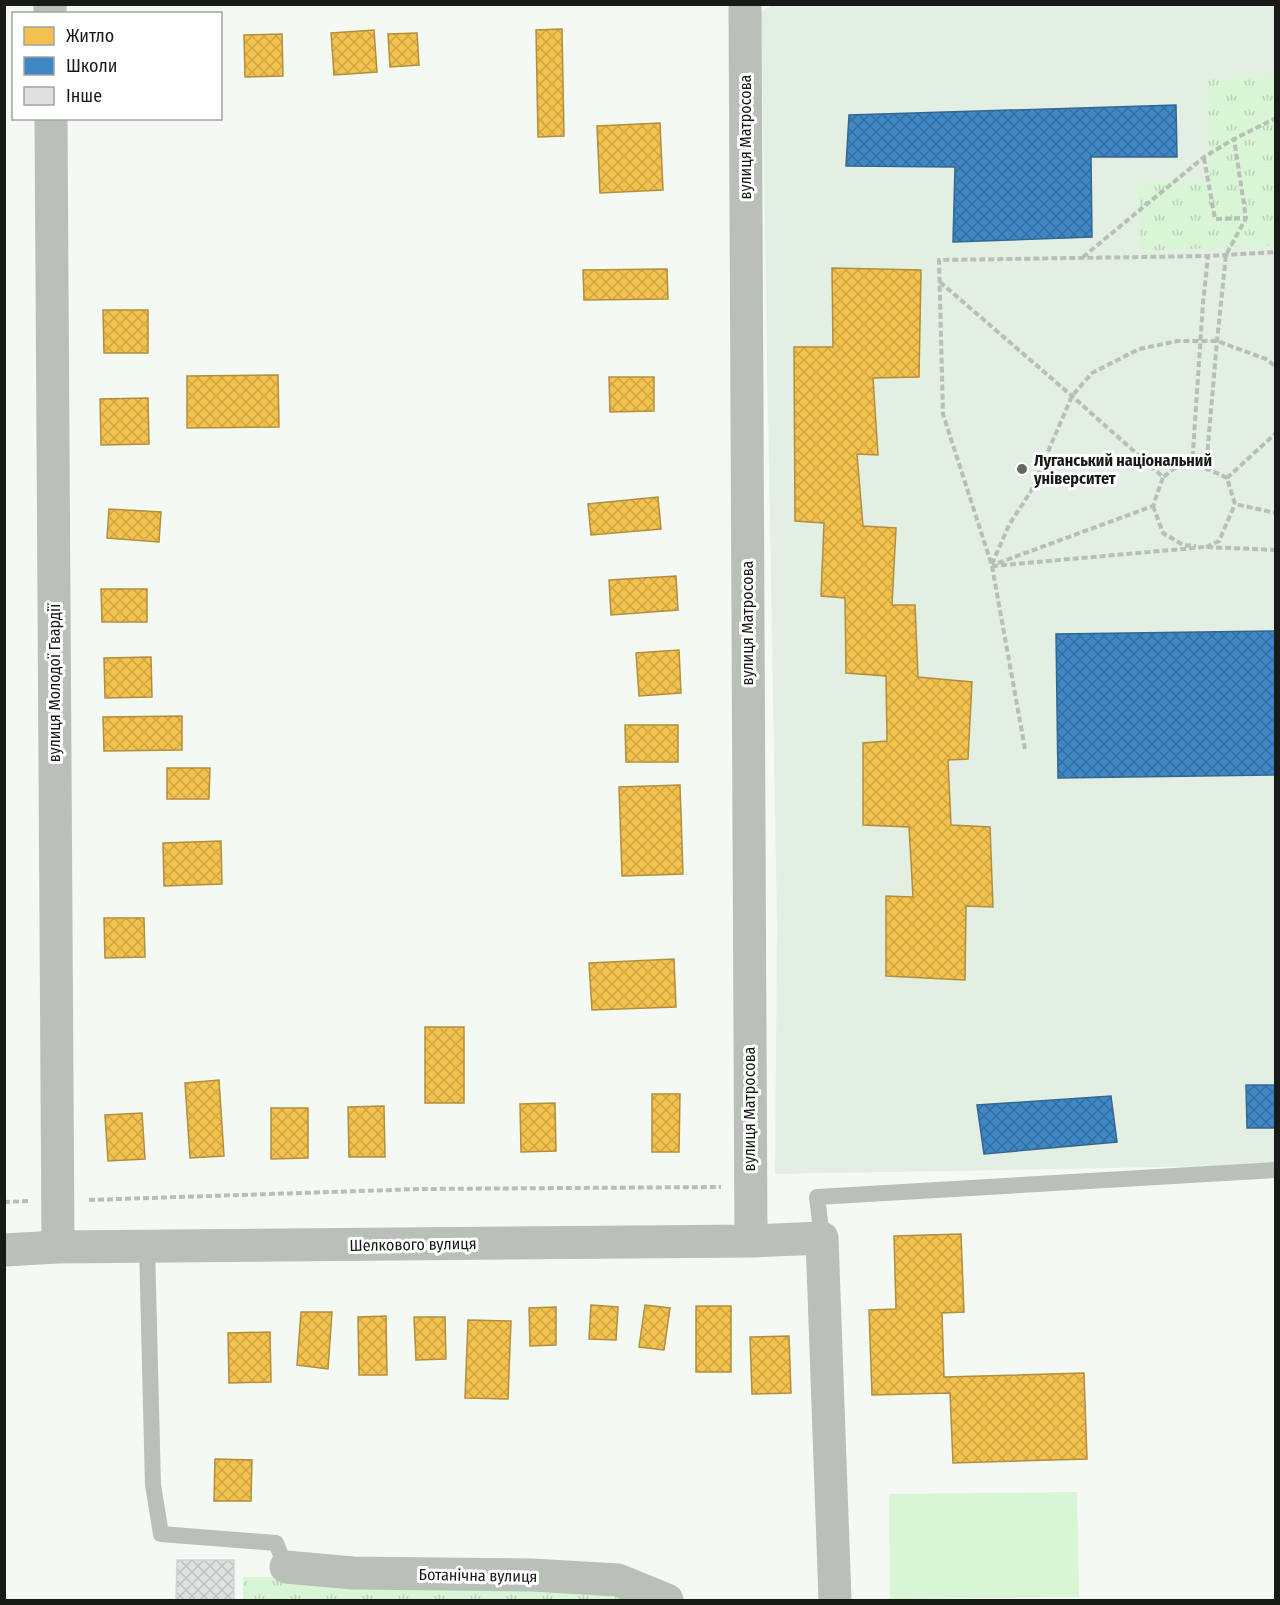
<svg xmlns="http://www.w3.org/2000/svg" width="1280" height="1605" font-family="'Fira Sans Condensed',sans-serif">
	<defs>
		<pattern id="park-tufts" width="24" height="20" patternUnits="userSpaceOnUse" patternTransform="scale(1.5)"><rect width="24" height="20" fill="#d8f5d6"/><path d="M3 7l-1-3M5 7V3M7 7l1-3M15 17l-1-3M17 17v-4M19 17l1-3" fill="none" stroke="#b9d1b7"/></pattern>
		<pattern id="homes-cross-hatch" width="8" height="8" patternUnits="userSpaceOnUse" patternTransform="scale(1.5)"><rect width="8" height="8" fill="#f2c14e"/><path d="M0 0l8 8M0 8l8-8" fill="none" stroke="#cfa543"/></pattern>
		<pattern id="schools-cross-hatch" width="8" height="8" patternUnits="userSpaceOnUse" patternTransform="scale(1.5)"><rect width="8" height="8" fill="#3f88c5"/><path d="M0 0l8 8M0 8l8-8" fill="none" stroke="#346e9f"/></pattern>
		<pattern id="building-cross-hatch" width="8" height="8" patternUnits="userSpaceOnUse" patternTransform="scale(1.5)"><rect width="8" height="8" fill="#dfe1e1"/><path d="M0 0l8 8M0 8l8-8" fill="none" stroke="#bfc0c0"/></pattern>
	</defs>
	<rect width="100%" height="100%" fill="#f4f9f4"/>
	<path fill="#e4efe3" d="M 774,4 L 1275,5 L 1275,1165 L 775,1174 L 777,925 L 761,12 Z"/>
	<path fill="url(#park-tufts)" d="M 1275,76 L 1275,245 L 1141,251 L 1138,183 L 1210,180 L 1206,79 Z
		M 243,1577 L 532,1580 L 648,1600 L 243,1600 Z"/>
	<path fill="#d8f5d6" d="M 1077,1492 L 1079,1597 L 890,1599 L 889,1494 Z"/>
	<path fill="url(#homes-cross-hatch)" stroke="#b08f3d" stroke-width="1.5" d="M 562,29 L 564,136 L 538,137 L 536,30 Z
		M 374,30 L 377,72 L 334,75 L 331,33 Z
		M 417,33 L 419,65 L 390,67 L 388,34 Z
		M 282,34 L 283,76 L 245,77 L 244,35 Z
		M 660,123 L 663,190 L 600,193 L 597,126 Z
		M 832,268 L 921,270 L 919,377 L 873,378 L 878,455 L 857,454 L 863,526 L 896,528 L 892,605 L 915,605 L 918,677 L 972,682 L 968,759 L 948,760 L 951,825 L 990,827 L 993,907 L 966,906 L 965,980 L 886,976 L 886,896 L 913,897 L 909,827 L 863,825 L 863,743 L 887,741 L 886,676 L 846,673 L 845,598 L 821,596 L 824,523 L 795,521 L 794,347 L 833,347 Z
		M 667,269 L 668,299 L 584,300 L 583,270 Z
		M 103,310 L 148,310 L 148,353 L 104,353 Z
		M 278,375 L 279,427 L 187,428 L 187,376 Z
		M 609,377 L 654,377 L 654,411 L 610,412 Z
		M 148,398 L 149,444 L 101,445 L 100,399 Z
		M 658,497 L 661,529 L 591,535 L 588,504 Z
		M 109,509 L 161,512 L 159,542 L 107,538 Z
		M 676,576 L 678,610 L 611,615 L 609,580 Z
		M 101,589 L 147,589 L 147,622 L 102,622 Z
		M 679,650 L 681,693 L 639,696 L 636,653 Z
		M 151,657 L 152,697 L 105,698 L 104,658 Z
		M 182,716 L 182,750 L 104,751 L 103,717 Z
		M 625,725 L 678,725 L 678,762 L 626,762 Z
		M 167,768 L 210,768 L 209,799 L 167,799 Z
		M 680,785 L 683,874 L 622,876 L 619,787 Z
		M 221,841 L 222,884 L 164,886 L 163,843 Z
		M 104,918 L 144,918 L 145,957 L 105,958 Z
		M 674,959 L 676,1007 L 592,1010 L 589,963 Z
		M 425,1027 L 464,1027 L 464,1103 L 425,1103 Z
		M 219,1080 L 224,1156 L 190,1158 L 185,1083 Z
		M 652,1094 L 680,1094 L 679,1152 L 652,1152 Z
		M 555,1103 L 556,1151 L 521,1152 L 520,1104 Z
		M 384,1106 L 385,1157 L 349,1157 L 348,1107 Z
		M 271,1108 L 308,1108 L 308,1158 L 271,1159 Z
		M 142,1113 L 145,1159 L 108,1161 L 105,1115 Z
		M 961,1234 L 964,1312 L 942,1313 L 944,1377 L 1084,1373 L 1087,1459 L 953,1463 L 950,1393 L 872,1395 L 869,1310 L 896,1309 L 894,1236 Z
		M 591,1305 L 618,1307 L 616,1340 L 589,1339 Z
		M 645,1305 L 670,1308 L 664,1350 L 639,1347 Z
		M 696,1306 L 731,1306 L 731,1372 L 696,1372 Z
		M 556,1307 L 556,1345 L 530,1346 L 529,1308 Z
		M 301,1312 L 332,1312 L 328,1369 L 297,1365 Z
		M 386,1316 L 387,1375 L 359,1375 L 358,1317 Z
		M 414,1317 L 445,1317 L 446,1359 L 416,1360 Z
		M 468,1320 L 511,1321 L 508,1399 L 465,1398 Z
		M 270,1332 L 271,1382 L 229,1383 L 228,1333 Z
		M 789,1336 L 791,1393 L 752,1394 L 750,1337 Z
		M 215,1459 L 252,1460 L 251,1501 L 214,1501 Z"/>
	<path fill="url(#schools-cross-hatch)" stroke="#336790" stroke-width="1.5" d="M 1176,105 L 1177,157 L 1091,157 L 1092,237 L 953,242 L 955,167 L 846,166 L 849,115 Z
		M 1276,631 L 1276,775 L 1058,778 L 1056,634 Z
		M 1246,1085 L 1276,1085 L 1276,1128 L 1247,1128 Z
		M 1111,1096 L 1117,1142 L 984,1154 L 977,1105 Z"/>
	<path fill="url(#building-cross-hatch)" stroke="#d2d4d4" stroke-width="1.5" d="M 177,1560 L 234,1560 L 234,1600 L 176,1600 Z"/>
	<g fill="none" stroke-linecap="round" stroke-linejoin="round">
		<path stroke="#b8beb8" stroke-width="4" stroke-dasharray="6 3" stroke-linecap="butt" d="M 1204,158 L 1215,219 L 1246,218
			M 1083,257 L 1204,157 L 1234,139 L 1276,118
			M 940,282 L 1072,396 L 1163,477 C 1167,475 1171,470 1175,468 C 1193,461 1211,470 1227,478 L 1235,504 L 1276,513
			M 1192,466 L 1203,303 L 1208,256
			M 1206,468 L 1217,341 L 1226,255 L 1246,218 L 1234,139
			M 1227,478 L 1276,433
			M 1153,506 L 1163,533 L 1183,545 L 1196,546
			M 1206,547 L 1219,541 L 1235,504
			M 998,563 L 1153,506 L 1163,477
			M 992,564 L 1009,525 L 1031,491 L 1072,396 L 1092,373 L 1139,349 L 1178,341 L 1217,341 L 1266,359 L 1276,367
			M 992,566 L 1205,547 L 1276,550
			M 1025,749 L 992,566 L 943,414 L 939,260 L 1208,256 L 1276,252
			M 89,1200 L 421,1189 L 721,1187
			M 4,1202 L 28,1201"/>
		<path stroke="#b8c0b8" stroke-width="16" d="M 822,1238 L 817,1197 L 1276,1170
			M 147,1246 L 153,1485 L 161,1534 L 276,1543 L 286,1567"/>
		<path stroke="#b8c0b8" stroke-width="33" d="M 50,4 L 50,14
			M 745,4 L 751,1241
			M 51,118 L 58,1247
			M 4,1250 L 58,1247 L 751,1241 L 822,1238 L 835,1600
			M 286,1567 L 353,1573 L 532,1575 L 618,1580 L 667,1600"/>
	</g>
	<circle fill="#646864" stroke="#fff" stroke-width="2" cx="1022" cy="469" r="6"/>
	<g text-anchor="middle" stroke-width="6" stroke-linejoin="round" paint-order="stroke">
		<g font-size="16" fill="#171a16" stroke="#fff">
			<text transform="translate(745 137) rotate(-90)" y="6">вулиця Матросова</text>
			<text transform="translate(747 623) rotate(-90)" y="6">вулиця Матросова</text>
			<text transform="translate(54 683) rotate(-90)" y="6">вулиця Молодої Гвардії</text>
			<text transform="translate(749 1109) rotate(-90)" y="6">вулиця Матросова</text>
			<text transform="translate(413 1244) rotate(-1)" y="6">Шелкового вулиця</text>
			<text transform="translate(478 1575) rotate(1)" y="6">Ботанічна вулиця</text>
		</g>
		<g font-size="16" font-weight="bold" fill="#171a16" stroke="#fff" text-anchor="start">
			<text x="1034" y="466">Луганський національний<tspan x="1034" dy="18">університет</tspan></text>
		</g>
	</g>
	<rect width="1280" height="1605" fill="none" stroke="#171a16" stroke-width="12"/>
	<rect x="12" y="12" width="210" height="108" fill="#ffffff" stroke="#a2a3a2" stroke-width="1.5"/>
	<rect x="24" y="27" width="30" height="18" fill="#f2c14e" stroke="#a2a3a2" stroke-width="1.5"/>
	<text x="66" y="42" font-size="18" fill="#171a16">Житло</text>
	<rect x="24" y="57" width="30" height="18" fill="#3f88c5" stroke="#a2a3a2" stroke-width="1.5"/>
	<text x="66" y="72" font-size="18" fill="#171a16">Школи</text>
	<rect x="24" y="87" width="30" height="18" fill="#dfe1e1" stroke="#a2a3a2" stroke-width="1.5"/>
	<text x="66" y="102" font-size="18" fill="#171a16">Інше</text>
</svg>
